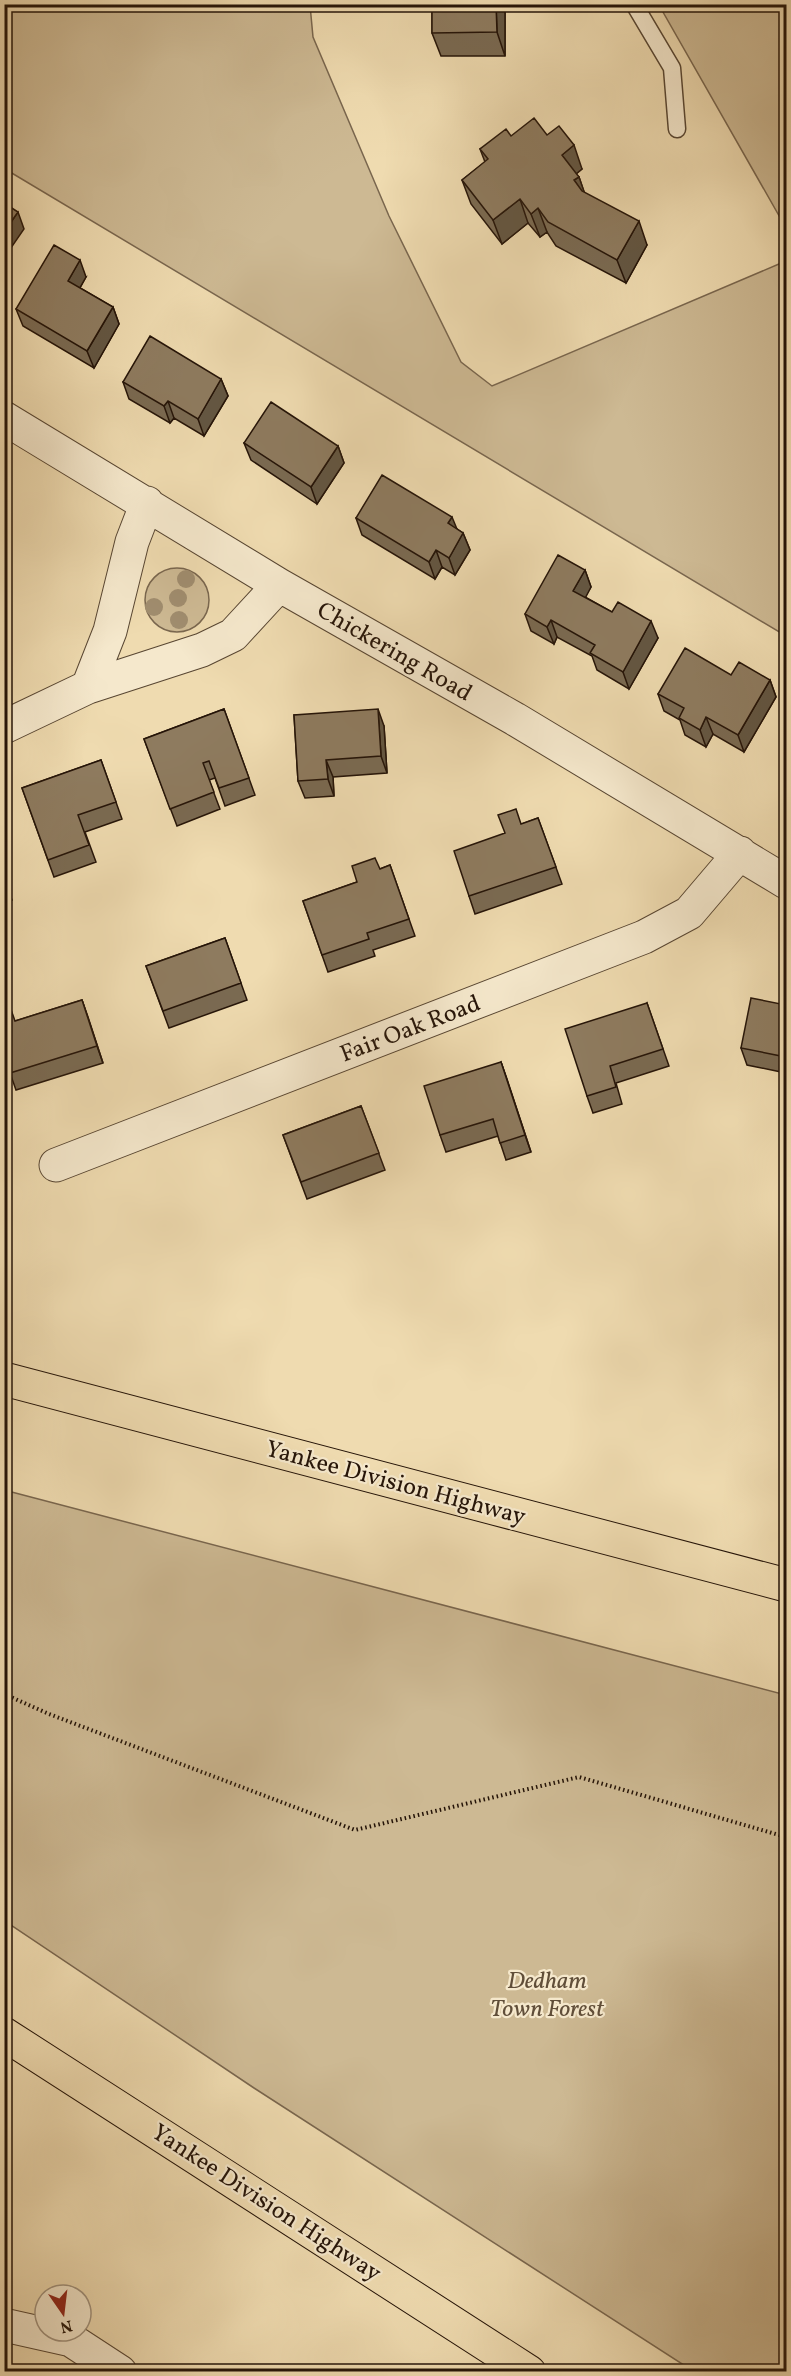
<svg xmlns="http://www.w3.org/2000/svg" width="791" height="2376" font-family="Vollkorn,serif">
	<rect width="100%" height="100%" fill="#efdbb0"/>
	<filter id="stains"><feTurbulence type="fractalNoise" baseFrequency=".00333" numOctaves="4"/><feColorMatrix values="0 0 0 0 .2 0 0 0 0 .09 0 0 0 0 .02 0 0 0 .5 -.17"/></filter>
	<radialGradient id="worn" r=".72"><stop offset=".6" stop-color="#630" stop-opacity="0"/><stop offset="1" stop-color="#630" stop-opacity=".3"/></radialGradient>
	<path fill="#cdb993" stroke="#79664e" stroke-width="1.5" d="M 5,4 L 310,5 L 313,37 L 389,216 L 461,362 L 492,386 L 786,261 L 786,636 L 5,169 Z
		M 659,5 L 786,5 L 786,228 Z
		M145 600a32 32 0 1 1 64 0a32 32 0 1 1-64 0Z
		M 4,1490 L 786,1695 L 786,2371 L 693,2371 L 254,2088 L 5,1921 Z"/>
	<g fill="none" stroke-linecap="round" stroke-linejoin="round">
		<defs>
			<path id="lane" d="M 634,4 L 672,68 L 677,129"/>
			<path id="street" d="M 4,418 L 279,585 L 515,719 L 786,882
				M 88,687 L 110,631 L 132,542 L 147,503
				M 4,727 L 88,687 L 202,650 L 233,635 L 279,585
				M 56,1165 L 644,937 L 689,913 L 740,853
				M 4,2325 L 71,2340 L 120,2372"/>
			<path id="highway" d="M 4,1379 L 786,1585
				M 4,2034 L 529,2372"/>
		</defs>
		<use href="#lane" stroke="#584632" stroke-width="19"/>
		<use href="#street" stroke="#584632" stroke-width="35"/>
		<use href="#highway" stroke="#251408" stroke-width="35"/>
		<path stroke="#251408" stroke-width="4" stroke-dasharray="1.5 3" stroke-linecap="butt" d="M 4,1694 L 49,1714 L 355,1830 L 579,1777 L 786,1837"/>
		<use href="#lane" stroke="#f5e8cc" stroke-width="16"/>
		<use href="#street" stroke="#f5e8cc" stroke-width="33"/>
		<use href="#highway" stroke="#efdbb0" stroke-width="33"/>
	</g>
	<g fill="#a08d6f">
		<circle cx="186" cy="579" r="9"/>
		<circle cx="178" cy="598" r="9"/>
		<circle cx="154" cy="607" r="9"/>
		<circle cx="179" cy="620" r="9"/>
	</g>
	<path fill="#7a6a52" stroke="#251408" stroke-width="1.5" d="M 432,4 L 505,4 L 505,56 L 441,56 L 432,33 Z
		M 547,135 L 582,169 L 576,174 L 579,177 L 584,192 L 647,245 L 626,283 L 556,246 L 547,232 L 540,237 L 528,223 L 502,244 L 471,204 L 462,180 L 485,162 L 480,149 L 511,136 Z
		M 86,277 L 80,288 L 113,307 L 119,324 L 94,368 L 23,326 L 16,309 Z
		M 221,379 L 228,396 L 204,436 L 174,418 L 170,423 L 129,399 L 123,382 Z
		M 244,443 L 338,446 L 344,463 L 317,504 L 251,460 Z
		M 356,518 L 457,529 L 463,533 L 470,550 L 455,575 L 442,567 L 435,579 L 362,535 Z
		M 585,570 L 591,587 L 585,597 L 658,638 L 629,689 L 597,670 L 592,656 L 557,637 L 554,644 L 531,631 L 525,614 Z
		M 731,675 L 770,680 L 776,697 L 744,752 L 713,734 L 706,747 L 685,735 L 680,720 L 664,711 L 658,694 Z
		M 224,709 L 255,795 L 225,806 L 215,778 L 209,780 L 220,809 L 177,826 L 144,739 Z
		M 294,715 L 384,726 L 387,773 L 333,777 L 334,796 L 305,798 L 298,781 Z
		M 101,760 L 122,819 L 85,832 L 96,862 L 54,877 L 22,788 Z
		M 538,818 L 562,884 L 475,914 L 469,896 L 505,833 L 522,824 Z
		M 390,865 L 415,936 L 373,950 L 375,956 L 328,972 L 303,901 L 357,882 L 380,869 Z
		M 4,879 L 12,900 L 4,903 Z
		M 225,938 L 247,1000 L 169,1028 L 146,966 Z
		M 82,1000 L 103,1063 L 16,1090 L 10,1073 L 15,1021 Z
		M 647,1003 L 669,1066 L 616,1083 L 622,1104 L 593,1113 L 587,1096 Z
		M 786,1005 L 786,1073 L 747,1065 L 741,1048 Z
		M 501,1062 L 531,1152 L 506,1160 L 498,1136 L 446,1152 L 440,1135 Z
		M 361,1106 L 385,1170 L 307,1199 L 283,1135 Z"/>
	<path fill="#635642" stroke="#251408" stroke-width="1.5" d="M 496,4 L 505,4 L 505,56 L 497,32 Z
		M 574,145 L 582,169 L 570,179 L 562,155 Z
		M 579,177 L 587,200 L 574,180 Z
		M 520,199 L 528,223 L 502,244 L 493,220 Z
		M 538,208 L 547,232 L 540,237 L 531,214 Z
		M 18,212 L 24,229 L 4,258 L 4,232 Z
		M 639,221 L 647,245 L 626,283 L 617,260 Z
		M 80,260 L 86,277 L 74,298 L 68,281 Z
		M 113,307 L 119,324 L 94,368 L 87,351 Z
		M 221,379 L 228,396 L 204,436 L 198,419 Z
		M 168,401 L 174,418 L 170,423 L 164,406 Z
		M 338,446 L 344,463 L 317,504 L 311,487 Z
		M 452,517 L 459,534 L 448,523 Z
		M 463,533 L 470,550 L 455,575 L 449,558 Z
		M 436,550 L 442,567 L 435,579 L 429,562 Z
		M 585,570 L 591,587 L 580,608 L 573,591 Z
		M 551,620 L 557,637 L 554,644 L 547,627 Z
		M 651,621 L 658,638 L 629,689 L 623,672 Z
		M 770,680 L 776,697 L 744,752 L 738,735 Z
		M 378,709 L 384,726 L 387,773 L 381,756 Z
		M 706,717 L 713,734 L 706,747 L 700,730 Z
		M 326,760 L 333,777 L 334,796 L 328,779 Z
		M 82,1000 L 88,1017 L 103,1063 L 97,1046 Z
		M 501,1062 L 507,1079 L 531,1152 L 525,1135 Z"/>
	<path fill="#8e7b5f" stroke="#251408" stroke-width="1.5" d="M 432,4 L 496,4 L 497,32 L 432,33 Z
		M 534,118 L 547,135 L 559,126 L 574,145 L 562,155 L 579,177 L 574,180 L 582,191 L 639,221 L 617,260 L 548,222 L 538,208 L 531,214 L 520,199 L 493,220 L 462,180 L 488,159 L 480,149 L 506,129 L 511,136 Z
		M 4,203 L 18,212 L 4,232 Z
		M 54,245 L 80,260 L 68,281 L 113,307 L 87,351 L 16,309 Z
		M 150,336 L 221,379 L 198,419 L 168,401 L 164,406 L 123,382 Z
		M 271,402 L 338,446 L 311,487 L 244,443 Z
		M 382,475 L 452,517 L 448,523 L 463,533 L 449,558 L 436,550 L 429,562 L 356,518 Z
		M 558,555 L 585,570 L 573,591 L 612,612 L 618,602 L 651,621 L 623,672 L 590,653 L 595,645 L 551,620 L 547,627 L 525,614 Z
		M 685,648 L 731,675 L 739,662 L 770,680 L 738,735 L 706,717 L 700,730 L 679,718 L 684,708 L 658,694 Z
		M 224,709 L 249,778 L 219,788 L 209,761 L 203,763 L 214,792 L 170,809 L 144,739 Z
		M 378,709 L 381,756 L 326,760 L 328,779 L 298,781 L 294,715 Z
		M 101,760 L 116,802 L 78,815 L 89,845 L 48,860 L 22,788 Z
		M 516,809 L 521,824 L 538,818 L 556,867 L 469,896 L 454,851 L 505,833 L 498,815 Z
		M 375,858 L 380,869 L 390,865 L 409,919 L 367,933 L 369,939 L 322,955 L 303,901 L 357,882 L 352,866 Z
		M 225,938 L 241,983 L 163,1011 L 146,966 Z
		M 751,998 L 786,1005 L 786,1057 L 741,1048 Z
		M 82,1000 L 97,1046 L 10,1073 L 4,1054 L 4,1003 L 8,1001 L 15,1021 Z
		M 647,1003 L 663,1049 L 610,1066 L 616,1087 L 587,1096 L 565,1029 Z
		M 501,1062 L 525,1135 L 500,1143 L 493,1119 L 440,1135 L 424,1086 Z
		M 361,1106 L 379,1153 L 301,1182 L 283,1135 Z"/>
	<g text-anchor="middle" stroke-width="4.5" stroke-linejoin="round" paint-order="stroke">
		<g font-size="24" fill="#251408" stroke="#f5e8cc">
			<text transform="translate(395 651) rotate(30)" y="8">Chickering Road</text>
			<text transform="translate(410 1028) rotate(-21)" y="8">Fair Oak Road</text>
			<text transform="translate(396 1482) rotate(15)" y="8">Yankee Division Highway</text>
			<text transform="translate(267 2202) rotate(33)" y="8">Yankee Division Highway</text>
		</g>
		<g font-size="24" font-style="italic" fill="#604e39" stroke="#f5e8cc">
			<text x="547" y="1988">Dedham<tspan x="547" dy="28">Town Forest</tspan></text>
		</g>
	</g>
	<rect width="791" height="2376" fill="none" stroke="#efdbb0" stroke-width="24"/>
	<rect x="6" y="6" width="779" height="2364" fill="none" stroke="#251408" stroke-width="3"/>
	<rect x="12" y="12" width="767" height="2352" fill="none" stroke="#251408" stroke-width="1.5"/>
	<g transform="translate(63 2313) rotate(166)"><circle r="28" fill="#f5e8cc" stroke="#a2937e" stroke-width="1.5"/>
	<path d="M0-4.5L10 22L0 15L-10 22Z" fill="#8f2418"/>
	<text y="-9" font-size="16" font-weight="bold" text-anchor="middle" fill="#251408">N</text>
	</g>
	<rect width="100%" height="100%" filter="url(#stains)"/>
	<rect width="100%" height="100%" fill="url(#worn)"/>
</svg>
